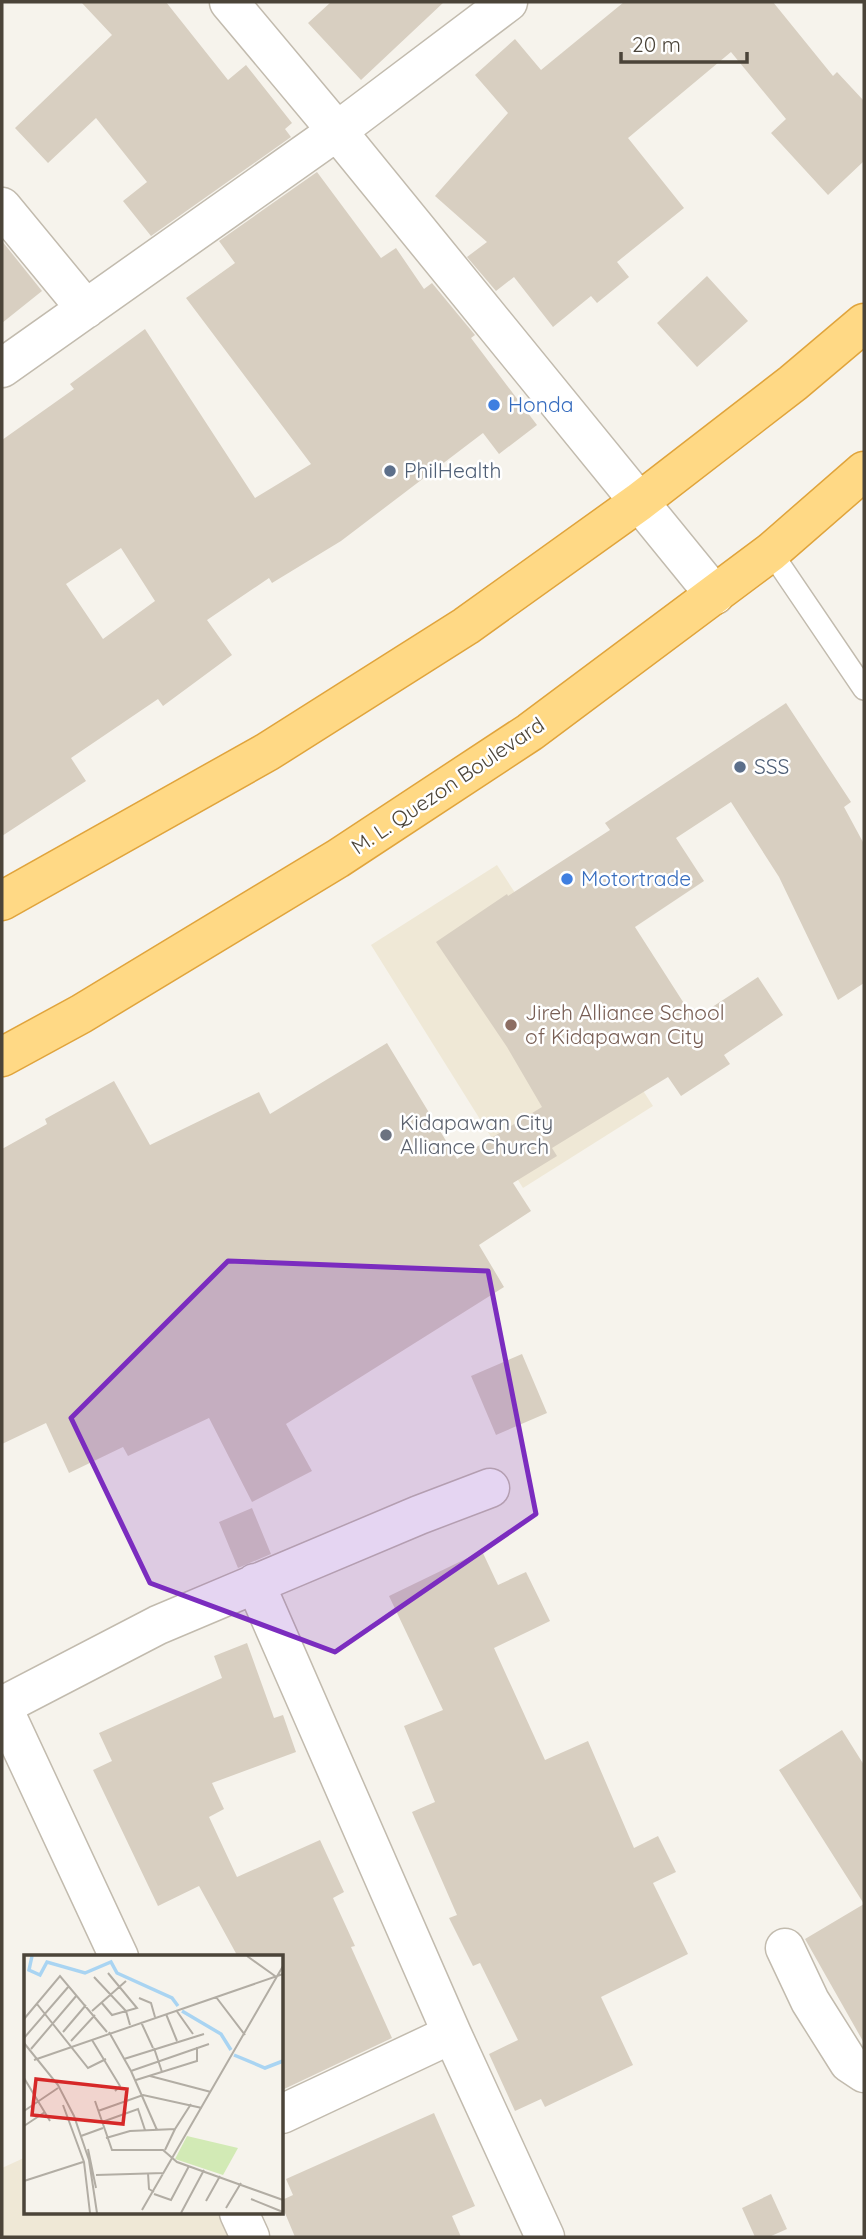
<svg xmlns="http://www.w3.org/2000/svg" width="866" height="2239" font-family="Quicksand,sans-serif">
	<rect width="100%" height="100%" fill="#f6f3ec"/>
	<path fill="#efe8d6" d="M 497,865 L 653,1106 L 523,1188 L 371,945 Z
		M 26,2157 L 26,2213 L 218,2213 L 229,2237 L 2,2237 L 2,2168 Z"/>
	<path fill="#d8cfc1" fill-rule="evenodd" d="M 81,2 L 166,2 L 228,80 L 246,65 L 292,123 L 285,129 L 291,137 L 151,236 L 123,201 L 147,182 L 96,118 L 48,163 L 15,128 L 112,35 Z
		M 331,2 L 444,2 L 361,80 L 308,23 Z
		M 624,2 L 773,2 L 833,76 L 837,72 L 864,101 L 864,161 L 828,195 L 771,133 L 786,119 L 731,52 L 628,138 L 684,208 L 617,262 L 629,277 L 597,303 L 591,296 L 553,327 L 514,277 L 496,291 L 467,257 L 487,242 L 435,196 L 508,113 L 475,75 L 515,39 L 541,70 Z
		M 317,172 L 381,258 L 396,248 L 424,289 L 432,283 L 475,335 L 471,338 L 537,425 L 499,454 L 483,433 L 341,541 L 272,583 L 269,578 L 207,620 L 232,655 L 163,706 L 158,699 L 71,758 L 86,781 L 2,836 L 2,440 L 74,389 L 70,384 L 145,329 L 255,498 L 311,464 L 186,298 L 235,263 L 219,241 ZM 121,548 L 155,601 L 103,639 L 66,584 Z
		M 2,241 L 42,291 L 2,323 Z
		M 707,276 L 748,321 L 697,367 L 657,323 Z
		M 786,703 L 851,802 L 844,807 L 864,844 L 864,983 L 838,1000 L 779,877 L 731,802 L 676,838 L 704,881 L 635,927 L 694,1019 L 758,977 L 783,1015 L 724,1055 L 730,1064 L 681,1096 L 668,1077 L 552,1148 L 557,1156 L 513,1183 L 531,1211 L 479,1245 L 504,1287 L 286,1424 L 312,1471 L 252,1502 L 209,1418 L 128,1456 L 123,1447 L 69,1473 L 46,1423 L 2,1444 L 2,1149 L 47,1124 L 45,1119 L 114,1081 L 150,1145 L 259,1092 L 270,1114 L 387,1043 L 457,1159 L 542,1107 L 507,1047 L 436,942 L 507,894 L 508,896 L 610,830 L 605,823 Z
		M 522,1354 L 547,1413 L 496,1435 L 471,1376 Z
		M 252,1508 L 271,1554 L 238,1568 L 219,1522 Z
		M 482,1551 L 498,1585 L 526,1572 L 550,1621 L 494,1648 L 545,1760 L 588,1741 L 634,1848 L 658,1836 L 676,1872 L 653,1883 L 688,1954 L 601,1997 L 633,2065 L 545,2107 L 541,2099 L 515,2111 L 489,2054 L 518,2040 L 480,1963 L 473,1966 L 449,1918 L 457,1915 L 412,1812 L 435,1802 L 404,1726 L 443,1710 L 389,1596 Z
		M 247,1643 L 274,1718 L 283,1715 L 296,1752 L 212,1783 L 224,1809 L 209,1817 L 237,1877 L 320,1840 L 344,1892 L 333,1898 L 355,1946 L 351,1947 L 392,2038 L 282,2090 L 282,1957 L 238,1957 L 199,1886 L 158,1906 L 93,1770 L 112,1761 L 99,1733 L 222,1678 L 214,1656 Z
		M 842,1730 L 864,1765 L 864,1904 L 779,1770 Z
		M 864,1904 L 864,2043 L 805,1939 Z
		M 434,2113 L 475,2206 L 452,2216 L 461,2237 L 295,2237 L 282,2206 L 282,2200 L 293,2195 L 286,2179 Z
		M 771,2194 L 787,2229 L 769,2237 L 755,2237 L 742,2208 Z"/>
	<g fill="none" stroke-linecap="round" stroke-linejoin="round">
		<defs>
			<path id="service" d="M 771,552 L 864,689"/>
			<path id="minor" d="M 229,2 L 337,131 L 715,595
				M 2,207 L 86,309
				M 2,368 L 337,131 L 508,2
				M 255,1583 L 452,2034 L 545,2237
				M 2,1706 L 158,1625 L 419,1515 L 490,1488
				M 2,1706 L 119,1957
				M 785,1948 L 810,2001 L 849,2063 L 864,2073
				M 282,2114 L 452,2034
				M 239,2213 L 250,2237"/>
			<path id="trunk" d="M 2,901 L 267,752 L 466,626 L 639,502 L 793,383 L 864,323
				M 2,1057 L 81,1014 L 337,859 L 530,732 L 771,552 L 864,471"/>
		</defs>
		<use href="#service" stroke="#c2bbae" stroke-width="24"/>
		<use href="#minor" stroke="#c2bbae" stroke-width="41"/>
		<use href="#trunk" stroke="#e0a43c" stroke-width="41"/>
		<use href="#service" stroke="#fff" stroke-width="21"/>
		<use href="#minor" stroke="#fff" stroke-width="38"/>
		<use href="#trunk" stroke="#ffd985" stroke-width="38"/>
	</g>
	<path fill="#7b2cbf" fill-opacity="0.2" stroke="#7b2cbf" stroke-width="5" stroke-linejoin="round" d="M 228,1261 L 488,1271 L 536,1514 L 335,1652 L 150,1583 L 71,1418 Z"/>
	<g fill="#3f7fe0" stroke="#fff" stroke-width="2.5">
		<circle cx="494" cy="405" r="7"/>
		<circle cx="567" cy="879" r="7"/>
	</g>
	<g fill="#5c6f8a" stroke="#fff" stroke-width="2.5">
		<circle cx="390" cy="471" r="7"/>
		<circle cx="740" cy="767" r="7"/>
	</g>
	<circle fill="#8d6e63" stroke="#fff" stroke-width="2.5" cx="511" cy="1025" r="7"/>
	<circle fill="#6b7280" stroke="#fff" stroke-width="2.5" cx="386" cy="1135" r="7"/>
	<g text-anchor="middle" stroke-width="5" stroke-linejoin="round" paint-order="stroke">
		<g font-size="21" fill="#366cbe" stroke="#fff" text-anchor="start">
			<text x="508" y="412">Honda</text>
			<text x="581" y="886">Motortrade</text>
		</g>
		<g font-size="21" fill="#4e5e75" stroke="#fff" text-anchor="start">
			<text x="404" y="478">PhilHealth</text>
			<text x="754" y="774">SSS</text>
		</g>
		<g font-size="21" fill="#4b4439" stroke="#fff">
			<text transform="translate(448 786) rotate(-34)" y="7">M. L. Quezon Boulevard</text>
		</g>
		<g font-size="21" fill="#785e54" stroke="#fff" text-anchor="start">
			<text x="525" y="1020">Jireh Alliance School<tspan x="525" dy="24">of Kidapawan City</tspan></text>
		</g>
		<g font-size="21" fill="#5b616d" stroke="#fff" text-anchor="start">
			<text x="400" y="1130">Kidapawan City<tspan x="400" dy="24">Alliance Church</tspan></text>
		</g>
	</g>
	<g transform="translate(24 1955)">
		<rect width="259" height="259" fill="#f6f3ec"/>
		<path d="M 163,181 L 214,193 L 199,220 L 151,204 Z" fill="#d2eab5"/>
		<path fill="none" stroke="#a9d4f2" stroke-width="3.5" d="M 8,1 L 5,15 L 16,20 L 23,7 L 61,18 L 87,7 L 93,18 L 148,43 L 154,51M 158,56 L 197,79 L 207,95M 210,100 L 241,113 L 259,106"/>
		<path fill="none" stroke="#b2ada4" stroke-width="2" d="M 223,1 L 251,21M 70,22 L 102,56 L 106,70M 192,42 L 221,80M 115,43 L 127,48 L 131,62M 77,47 L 88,60 L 113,53 L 84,18M 13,49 L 64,113 L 82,104M 152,55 L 169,79M 68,56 L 102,26M 142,59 L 153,86M 0,64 L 36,21 L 83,77M 117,67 L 129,93M 39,77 L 62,50M 85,77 L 107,116 L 185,89M 0,83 L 45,31M 68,85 L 96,131 L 91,136M 47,86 L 71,60M 0,88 L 34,130 L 50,161 L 65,205 L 73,258M 130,93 L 138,117M 7,94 L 53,40M 100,104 L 180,79M 10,105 L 259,19M 107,116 L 133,175M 126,121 L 187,137M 0,123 L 26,166M 112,125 L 173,106 L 173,92M 71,146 L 88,195 L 139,195 L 153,207 L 259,245M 39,150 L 60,207 L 66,258M 0,156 L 34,133M 74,156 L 119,140 L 178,153M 78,167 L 114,154 L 121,175M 0,171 L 21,157M 57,181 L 79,173M 82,183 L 106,176 L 151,174 L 167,149M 64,194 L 72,233M 141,195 L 151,174M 124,218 L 125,234 L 130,237M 72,220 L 140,218M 0,226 L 59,207M 130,239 L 147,245 L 165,211M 227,244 L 259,257M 182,246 L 196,221M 202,253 L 217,228M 118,255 L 259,11M 157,258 L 180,215"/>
		<path fill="#d62828" fill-opacity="0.15" stroke="#d62828" stroke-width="3.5" d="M 12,124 L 103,134 L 99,169 L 8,160 Z"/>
		<rect width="259" height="259" fill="none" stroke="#4b4439" stroke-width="3.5"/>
	</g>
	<rect width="866" height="2239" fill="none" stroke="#4b4439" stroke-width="7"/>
	<path d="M621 52v10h126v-10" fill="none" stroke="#4b4439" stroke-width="3.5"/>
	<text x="632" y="52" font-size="21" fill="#4b4439" stroke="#ffffff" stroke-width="5" paint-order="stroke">20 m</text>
</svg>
